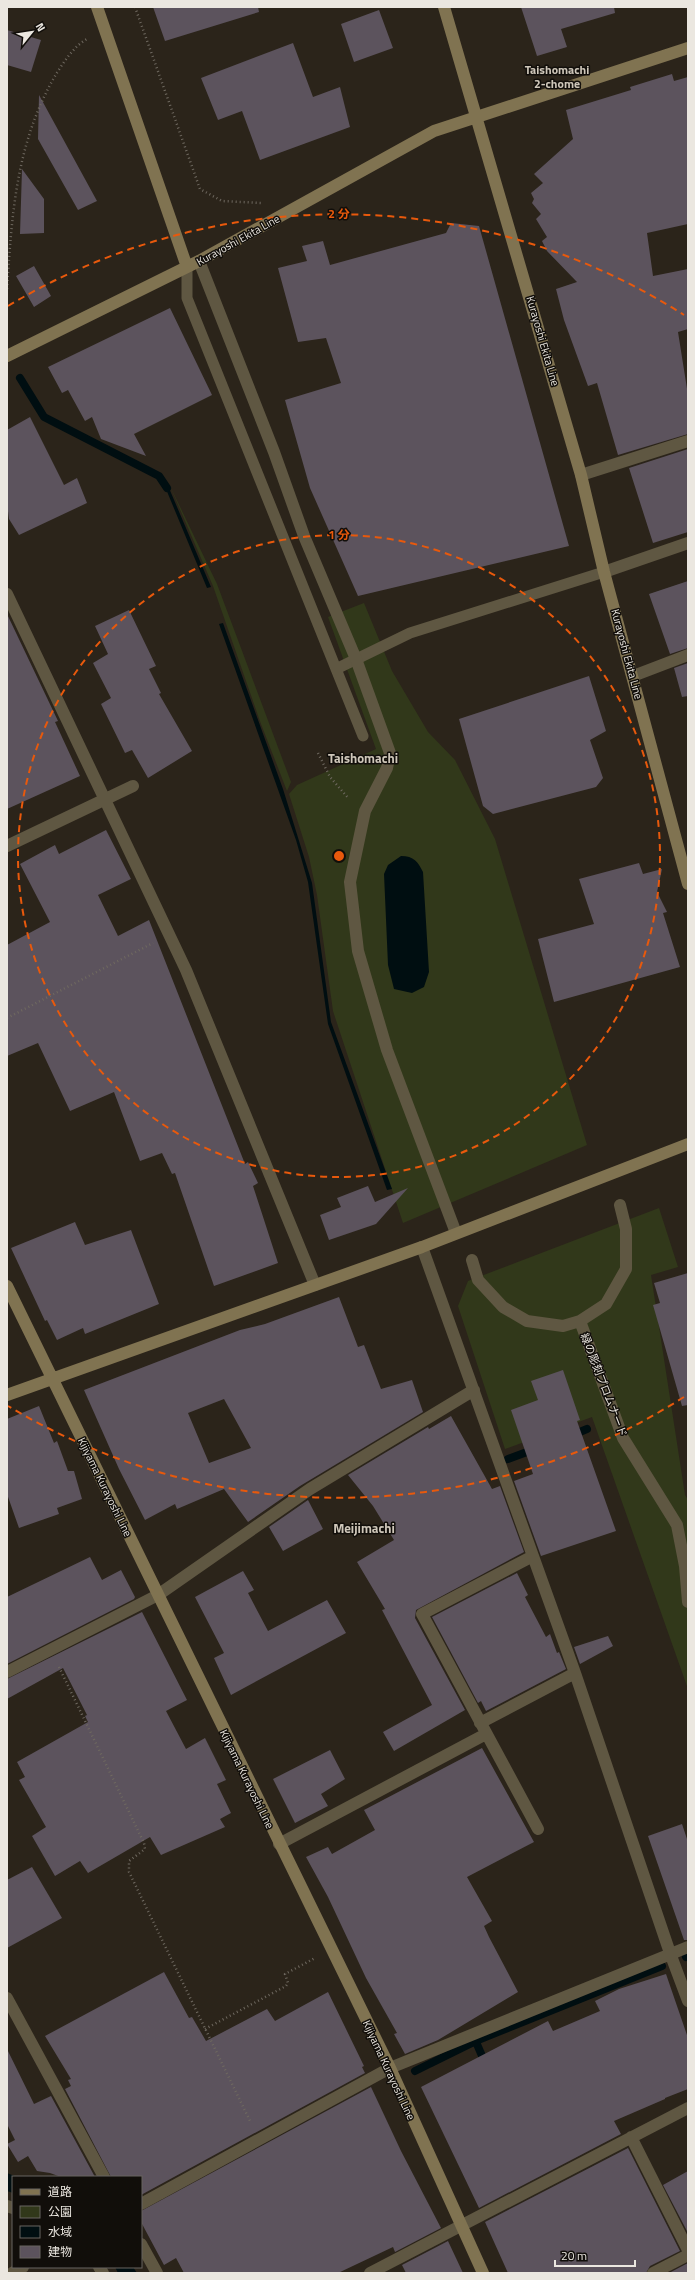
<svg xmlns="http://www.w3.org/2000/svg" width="695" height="2280" font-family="'Titillium Web','Noto Sans JP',sans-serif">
	<rect width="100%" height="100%" fill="#2b241a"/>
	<path fill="#31381a" d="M 170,486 L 217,584 L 291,782 L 287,791 L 261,724 L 213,586 Z
		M 364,603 L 392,671 L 428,732 L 455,760 L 495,839 L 587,1145 L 403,1223 L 333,1011 L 317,895 L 309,857 L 289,794 L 297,785 L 376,749 L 328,617 Z
		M 659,1208 L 678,1267 L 651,1275 L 685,1495 L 688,1500 L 688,1689 L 592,1417 L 505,1449 L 458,1306 L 468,1281 Z"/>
	<path fill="#000e11" d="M 161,477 L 166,481 L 211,587 L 207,588 Z
		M 223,623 L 283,789 L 312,883 L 331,1022 L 392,1189 L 387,1190 L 328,1024 L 308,882 L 296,840 L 219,624 Z
		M 401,856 C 414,856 418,862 423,872 L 429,972 L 424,987 L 412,993 L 394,989 L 388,965 L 384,874 L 388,865 Z
		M 7,2173 L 17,2177 L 13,2177 L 13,2193 L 7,2191 Z
		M 115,2267 L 133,2267 L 137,2273 L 118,2273 Z"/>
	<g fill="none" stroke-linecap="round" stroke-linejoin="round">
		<path stroke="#000e11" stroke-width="8" d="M 20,378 L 44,417 L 159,476 L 167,488
			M 570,1436 L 587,1429
			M 508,1459 L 535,1449
			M 686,1957 L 688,1956
			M 476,2042 L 486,2065
			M 415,2071 L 478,2040 L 662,1966"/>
	</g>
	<path fill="#5c535d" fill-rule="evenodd" d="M 153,7 L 258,7 L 259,12 L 165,41 Z
		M 521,7 L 614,7 L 615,13 L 561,29 L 567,47 L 537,56 Z
		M 379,10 L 393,48 L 354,62 L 341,24 Z
		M 7,30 L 41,40 L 31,72 L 7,65 Z
		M 293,43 L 313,97 L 340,87 L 350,127 L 260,160 L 242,111 L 218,120 L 201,78 Z
		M 672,74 L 674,81 L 688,77 L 688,224 L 647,233 L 653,276 L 688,269 L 688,329 L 678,332 L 688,395 L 688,434 L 618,455 L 597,383 L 588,386 L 564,320 L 556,289 L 577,282 L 547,251 L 542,241 L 547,237 L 536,219 L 541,214 L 532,203 L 534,199 L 531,193 L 543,183 L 534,174 L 573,139 L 566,110 L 631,90 L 630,87 Z
		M 39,95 L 97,201 L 78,210 L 38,139 Z
		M 22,169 L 44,199 L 44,233 L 20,234 Z
		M 451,223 L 479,226 L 569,546 L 358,596 L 310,488 L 285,400 L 341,383 L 326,338 L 298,342 L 278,268 L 307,261 L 302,246 L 323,241 L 330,265 L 446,233 Z
		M 34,266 L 51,296 L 34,307 L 16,276 Z
		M 170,308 L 212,395 L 134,434 L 146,456 L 101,439 L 92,417 L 85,421 L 68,390 L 62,393 L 48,367 Z
		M 30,417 L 64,485 L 77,478 L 87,503 L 19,535 L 9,519 L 7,503 L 7,430 Z
		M 688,449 L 688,532 L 653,543 L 629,468 Z
		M 688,581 L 688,648 L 670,654 L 649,594 Z
		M 129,610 L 156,666 L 149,669 L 161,693 L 159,694 L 192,751 L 148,778 L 132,750 L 125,753 L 101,704 L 111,698 L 93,663 L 108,654 L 95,626 Z
		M 7,614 L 58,721 L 55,722 L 80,776 L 7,809 Z
		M 688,663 L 688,696 L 682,697 L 674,668 Z
		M 589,676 L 606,731 L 590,740 L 603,778 L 596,787 L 493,814 L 483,806 L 459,719 Z
		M 106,830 L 131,879 L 98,895 L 118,936 L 149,920 L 245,1164 L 248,1162 L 258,1183 L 253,1186 L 278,1263 L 214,1286 L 175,1173 L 172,1174 L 162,1153 L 140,1161 L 114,1092 L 70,1111 L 38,1043 L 7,1056 L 7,945 L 50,922 L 20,864 L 55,845 L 59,854 Z
		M 639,863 L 643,874 L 662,869 L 657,892 L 667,912 L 663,913 L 680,967 L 554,1002 L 538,939 L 594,924 L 579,879 Z
		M 368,1186 L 375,1202 L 408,1188 L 376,1224 L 329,1240 L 320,1215 L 341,1207 L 337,1198 Z
		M 75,1222 L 85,1245 L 131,1230 L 159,1304 L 85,1334 L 83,1328 L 57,1340 L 47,1320 L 45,1321 L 11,1248 Z
		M 688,1273 L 688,1405 L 682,1406 L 653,1305 L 660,1303 L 654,1283 Z
		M 339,1297 L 358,1347 L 364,1345 L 381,1389 L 412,1380 L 423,1412 L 300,1486 L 248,1522 L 224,1489 L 177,1509 L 175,1504 L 145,1520 L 119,1469 L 84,1390 L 240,1330 L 265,1324 ZM 224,1399 L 251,1448 L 209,1463 L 188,1413 Z
		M 563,1370 L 580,1420 L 577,1421 L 616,1531 L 541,1556 L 514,1481 L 533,1474 L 511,1410 L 538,1400 L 531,1381 Z
		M 39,1406 L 54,1443 L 57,1441 L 68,1471 L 74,1471 L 82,1499 L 57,1508 L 59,1514 L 19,1528 L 7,1494 L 7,1419 Z
		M 451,1416 L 492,1489 L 500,1486 L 524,1552 L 416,1610 L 415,1618 L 465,1710 L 394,1751 L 383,1732 L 432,1705 L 382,1610 L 385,1609 L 357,1562 L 394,1540 L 373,1506 L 348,1475 L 428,1427 L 429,1429 Z
		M 308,1500 L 323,1529 L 283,1551 L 269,1527 Z
		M 90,1557 L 102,1580 L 121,1570 L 135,1597 L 134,1599 L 7,1664 L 7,1597 Z
		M 243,1571 L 254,1590 L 248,1593 L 268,1631 L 327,1600 L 346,1633 L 231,1695 L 214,1658 L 224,1653 L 195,1597 Z
		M 517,1573 L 528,1595 L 525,1597 L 546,1637 L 550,1634 L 557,1653 L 559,1652 L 566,1669 L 486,1711 L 481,1701 L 478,1703 L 432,1617 Z
		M 142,1612 L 187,1700 L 166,1711 L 186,1749 L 205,1738 L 226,1780 L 217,1784 L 231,1813 L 220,1819 L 225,1827 L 161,1855 L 150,1837 L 88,1873 L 80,1861 L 55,1876 L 32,1836 L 46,1827 L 19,1780 L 25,1777 L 17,1762 L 88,1722 L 85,1716 L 87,1715 L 63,1668 L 7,1699 L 7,1679 Z
		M 608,1636 L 613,1646 L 580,1664 L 574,1647 Z
		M 482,1748 L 534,1842 L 467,1877 L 492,1921 L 484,1926 L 489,1937 L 518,1992 L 438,2040 L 405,2054 L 394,2034 L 397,2033 L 366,1978 L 328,1897 L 306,1857 L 328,1847 L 332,1854 L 375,1830 L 364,1810 Z
		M 330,1750 L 345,1779 L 321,1794 L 328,1806 L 295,1823 L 273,1779 Z
		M 682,1824 L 688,1842 L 688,1940 L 684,1940 L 648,1836 Z
		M 32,1867 L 62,1918 L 7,1948 L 7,1880 Z
		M 164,1972 L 189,2018 L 192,2017 L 206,2041 L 267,2009 L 275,2021 L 328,1992 L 364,2066 L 362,2067 L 365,2073 L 141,2195 L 141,2177 L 111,2177 L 65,2089 L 71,2086 L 68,2080 L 71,2079 L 45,2036 Z
		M 666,1974 L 688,2038 L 688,2089 L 665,2098 L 665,2099 L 614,2121 L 621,2134 L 479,2208 L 421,2087 L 548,2021 L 553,2031 L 600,2011 L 595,2001 L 619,1989 Z
		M 7,2049 L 34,2104 L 51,2096 L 95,2177 L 61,2177 L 50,2173 L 37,2171 L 28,2156 L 18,2162 L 7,2144 L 15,2140 L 7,2124 Z
		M 371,2087 L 401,2151 L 441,2228 L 395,2252 L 393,2247 L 338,2273 L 184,2273 L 176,2258 L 164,2265 L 141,2222 L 141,2211 Z
		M 628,2148 L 680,2251 L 650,2266 L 646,2273 L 508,2273 L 485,2222 Z
		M 688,2171 L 688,2233 L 663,2185 Z
		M 448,2241 L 463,2273 L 406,2273 L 402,2265 Z
		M 688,2263 L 688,2273 L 669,2273 Z"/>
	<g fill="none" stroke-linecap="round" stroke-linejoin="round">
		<path stroke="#6f6960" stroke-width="2.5" stroke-dasharray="1 3" stroke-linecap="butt" d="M 135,7 L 200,189 L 222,201 L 261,203
			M 7,289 C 12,213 16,144 55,76 C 63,63 73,47 87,39
			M 318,753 L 330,777 L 349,799
			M 7,1018 L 153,943
			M 59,1667 L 144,1843 L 145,1849 L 129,1861 L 129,1872 L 251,2123
			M 205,2029 L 286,1986 L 288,1983 L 285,1974 L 315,1958"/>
		<path stroke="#5f5742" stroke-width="11" d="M 187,267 L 187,298 L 363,736
			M 336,669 L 410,633 L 604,572"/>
		<path stroke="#5f5742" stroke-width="12" d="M 199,261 L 274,452 L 304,536 L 356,659 L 390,753 L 387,768 L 365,811 L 350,882 L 358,951 L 387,1050 L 456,1233
			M 581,475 L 688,441
			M 604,572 L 688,543
			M 7,594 L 186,970 L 315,1285
			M 633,676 L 688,655
			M 7,846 L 133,786
			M 422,1247 L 575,1673 L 670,1953 L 688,2001
			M 472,1260 L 478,1280 L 503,1307 L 527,1321 L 563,1326 L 580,1321 L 606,1304 L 626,1269 L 626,1229 L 620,1205
			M 580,1321 L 623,1438 L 677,1525 L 685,1566 L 688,1602
			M 533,1556 L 422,1614 L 538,1829
			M 7,1672 L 158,1595 L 310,1489 L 474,1390
			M 480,1723 L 575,1673
			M 279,1844 L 486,1734
			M 7,1998 L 104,2177
			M 631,2137 L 688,2250
			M 141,2204 L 390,2068 L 688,1947
			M 7,2206 L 13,2208
			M 141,2244 L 157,2273
			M 99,2267 L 103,2273
			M 12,2273 L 23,2267
			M 370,2273 L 688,2108
			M 653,2273 L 688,2255"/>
		<path stroke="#807351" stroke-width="12" d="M 97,7 L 187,267
			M 444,7 L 581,475 L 604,572 L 688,884
			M 7,356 L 199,261 L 434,131 L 688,48
			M 7,1286 L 390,2068 L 483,2273
			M 7,1395 L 422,1247 L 688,1144"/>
	</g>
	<g fill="none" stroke="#e8590c" stroke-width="2" stroke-dasharray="7 5">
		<circle cx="339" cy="856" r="321"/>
		<path d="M684 1397A642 642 0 0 1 8 1406M8 306A642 642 0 0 1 684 315"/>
	</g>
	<g text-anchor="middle" stroke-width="3" stroke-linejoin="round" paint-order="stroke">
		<g font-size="11" fill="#ebe7e0" stroke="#110e0a">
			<text transform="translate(238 240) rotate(-29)" y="4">Kurayoshi Ekita Line</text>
			<text transform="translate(543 341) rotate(74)" y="4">Kurayoshi Ekita Line</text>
			<text transform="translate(627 654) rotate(75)" y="4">Kurayoshi Ekita Line</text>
			<text transform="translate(604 1385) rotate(69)" y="4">緑の彫刻プロムナード</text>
			<text transform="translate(105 1487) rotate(64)" y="4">Kijiyama Kurayoshi Line</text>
			<text transform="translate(247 1779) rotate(64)" y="4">Kijiyama Kurayoshi Line</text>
			<text transform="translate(389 2070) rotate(65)" y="4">Kijiyama Kurayoshi Line</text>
		</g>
		<g font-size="12" font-weight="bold" fill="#cfc7ba" stroke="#110e0a">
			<text x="557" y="74">Taishomachi<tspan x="557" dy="14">2-chome</tspan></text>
		</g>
		<g font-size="13" font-weight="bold" fill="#cfc7ba" stroke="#110e0a">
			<text x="363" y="763">Taishomachi</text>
			<text x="364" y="1533">Meijimachi</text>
		</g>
	</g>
	<circle cx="339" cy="856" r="6" fill="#e8590c" stroke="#110e0a" stroke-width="2"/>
	<g font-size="12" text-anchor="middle" font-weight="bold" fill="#e8590c" stroke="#110e0a" stroke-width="3" stroke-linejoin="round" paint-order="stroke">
		<text x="339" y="218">2 分</text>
		<text x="339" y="539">1 分</text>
	</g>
	<rect width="695" height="2280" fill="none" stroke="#ebe7e0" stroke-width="16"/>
	<rect x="12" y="2176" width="130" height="92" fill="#110e0a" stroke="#686560"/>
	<rect x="20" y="2189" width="20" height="6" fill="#807351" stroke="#686560"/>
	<text x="48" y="2196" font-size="12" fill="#ebe7e0">道路</text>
	<rect x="20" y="2206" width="20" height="12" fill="#31381a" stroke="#686560"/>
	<text x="48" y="2216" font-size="12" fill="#ebe7e0">公園</text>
	<rect x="20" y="2226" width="20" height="12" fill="#000e11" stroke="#686560"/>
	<text x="48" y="2236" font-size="12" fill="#ebe7e0">水域</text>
	<rect x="20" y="2246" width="20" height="12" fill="#5c535d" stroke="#686560"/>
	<text x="48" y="2256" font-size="12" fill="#ebe7e0">建物</text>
	<g transform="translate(32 32) rotate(60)" stroke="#110e0a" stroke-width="3" paint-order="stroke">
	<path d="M0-3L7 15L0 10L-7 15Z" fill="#ebe7e0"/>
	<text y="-6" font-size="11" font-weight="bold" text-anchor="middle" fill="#ebe7e0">N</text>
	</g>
	<path d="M555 2260v6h80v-6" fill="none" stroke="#ebe7e0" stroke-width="2"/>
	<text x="561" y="2260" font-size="12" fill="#ebe7e0" stroke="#110e0a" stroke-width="3" paint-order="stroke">20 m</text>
</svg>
